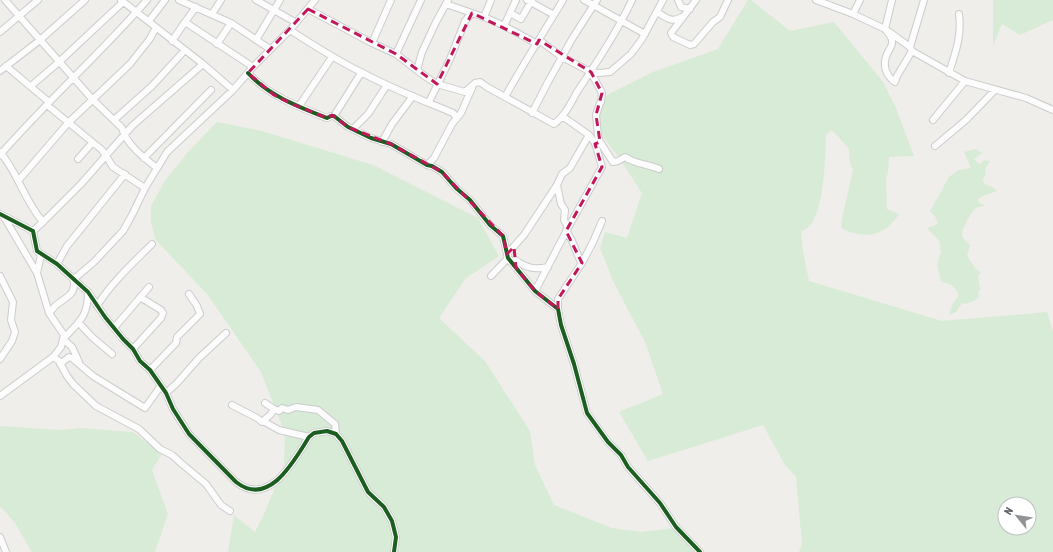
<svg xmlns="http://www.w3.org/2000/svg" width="1053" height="552" font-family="'Asap Condensed',sans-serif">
	<rect width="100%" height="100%" fill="#efeeea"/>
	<path fill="#d8ebd6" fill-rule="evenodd" d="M 748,0 L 751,0 L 790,31 L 834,22 L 883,82 L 896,108 L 914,156 L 889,157 L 888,172 L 886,179 L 887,209 L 899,214 C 896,218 891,225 887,228 C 872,238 856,236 841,228 L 842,218 L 853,170 L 850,163 L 849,149 L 832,130 L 826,135 C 825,156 826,224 801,232 L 803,252 L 809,281 L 942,321 L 1047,312 L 1053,331 L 1053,552 L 799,552 L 802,544 L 796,477 L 785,465 L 763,425 L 648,461 L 619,412 L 663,394 L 645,342 L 613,281 L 600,248 L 605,232 L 627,238 L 642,193 L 617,155 L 593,124 L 607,95 L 653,72 L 718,49 ZM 1005,504 L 1029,504 L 1029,528 L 1005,528 Z
		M 993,0 L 1053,0 L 1053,20 L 1020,35 L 1002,24 L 993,46 Z
		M 217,122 L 262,131 L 373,165 L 478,218 L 499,256 L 466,278 L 439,318 L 485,361 L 530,431 L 535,465 L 554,505 L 612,528 L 641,532 L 674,528 L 696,552 L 228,552 L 234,515 L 255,532 L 265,512 L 284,465 L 285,433 L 261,372 L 207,294 L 155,239 L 151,221 L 151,206 L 166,179 L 188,152 Z
		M 976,149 L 982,153 L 974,159 L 979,164 L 985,160 L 990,161 L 985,169 L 986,175 L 983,179 L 984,184 L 992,187 L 997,191 L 983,196 L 978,199 L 979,203 L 985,205 C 981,208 979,206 976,208 C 972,211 961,230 962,235 C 963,239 967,242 970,245 L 967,256 L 975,268 L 981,272 L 978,276 L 980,290 L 978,292 L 979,296 L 976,300 L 966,304 L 962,303 L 956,312 L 949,315 L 952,305 L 959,295 C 954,285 951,283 941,282 L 937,264 L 941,252 L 939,241 L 927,228 L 938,224 L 935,216 L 930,211 L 949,177 L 958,170 L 971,168 L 964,152 Z
		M 0,426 L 60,430 L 81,428 L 133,432 L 162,454 L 152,470 L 168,514 L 155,552 L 32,552 L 15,523 L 0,506 Z"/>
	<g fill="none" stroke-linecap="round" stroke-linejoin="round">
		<defs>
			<path id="minor" d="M 5,0 L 93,100 L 122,128 C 126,144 144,158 157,168
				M 121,0 L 203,64 L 233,90
				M 179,0 L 231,23 L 270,49
				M 256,0 L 295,22
				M 527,0 L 554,15
				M 584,0 L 645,34
				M 678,0 L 681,7 L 690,9
				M 696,0 L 671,33 L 673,37 L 690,45 L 694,44 L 713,22 L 720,17 L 728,0
				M 816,0 L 853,14 L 885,29 L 910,47 L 912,51 L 965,81 L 1026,98 L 1053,110
				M 892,0 L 885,29 C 888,33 893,37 892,43 C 892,47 888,51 887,54 C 882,65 886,76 895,82 L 897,76 L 912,51
				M 446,4 L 472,13
				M 308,9 L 372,43 L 396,54 L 426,77 L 437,84 L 465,92 L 475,83 L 480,82 L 487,87 L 554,124 C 564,117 571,103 577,92 C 597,62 617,32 632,0
				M 657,12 C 667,18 671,23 682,17
				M 510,13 L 521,19 L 532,0
				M 212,14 L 221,0
				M 853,14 L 860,0
				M 484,17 L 491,0
				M 149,21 L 165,0
				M 185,22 L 253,67
				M 504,26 L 516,0
				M 290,30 C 313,45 336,60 361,72 C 390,88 422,100 453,113 L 456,117
				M 0,32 L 38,0
				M 256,40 L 280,0
				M 539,40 L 562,57 L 591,72 L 599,73 L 610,72 L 631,54 L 642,39 L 663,0
				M 172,41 L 185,22 L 196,7
				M 372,43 L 391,0
				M 217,44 L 231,23
				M 910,47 L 924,0
				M 396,54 L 421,0
				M 6,66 L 49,102
				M 417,70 L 422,52 L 436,22 L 448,0
				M 0,71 L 40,40 L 85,0
				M 591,72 L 602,93 L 601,102 L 600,103 L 596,115 L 598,136 L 600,142
				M 248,73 C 269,96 299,107 327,118 L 331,116 L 334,116 L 348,127 L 371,138 L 391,144 L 427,165 L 432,166 L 442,172 L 456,188 L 470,200 L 490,225 L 503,236 L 508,258 L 535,291 L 558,309 L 561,325 L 574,364 L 587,413 L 608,442 L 621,455 L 628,467 L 660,503 L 676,527 L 700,552
				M 949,73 C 955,53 962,37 959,14
				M 31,86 L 59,62 L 123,2
				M 505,97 C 523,64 544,32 563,0
				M 429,102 L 450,59 L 465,21 L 472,13 C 495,20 516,32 537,44
				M 47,105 L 102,150 L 113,167 L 145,188
				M 299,106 L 332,57
				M 532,113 L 548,82 L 572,39 L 597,0
				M 334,116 L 361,73
				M 114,120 L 152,86 L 185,50
				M 933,120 L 965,81
				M 353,129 L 368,114 L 387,85
				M 382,142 L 392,124 L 413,96
				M 595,144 L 600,142 L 613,162 L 618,161 L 625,157 C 635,164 648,164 659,169
				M 935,146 L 966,120 L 995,90
				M 0,152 C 18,173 24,200 43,222
				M 0,155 C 47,101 100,54 147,0
				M 144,158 L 211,90
				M 78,159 L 92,143
				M 427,165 L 434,158 L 452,124 L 461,113 L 472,88
				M 18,181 L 68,123 L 130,64 L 149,40 L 156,28
				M 0,214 L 33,231 L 37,251 L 57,264 L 88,292 L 105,317 L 123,339 L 133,349 L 140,361 L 150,370 L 166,393 L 173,409 L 189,434 L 236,482 C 269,508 294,461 309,437 L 314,433 L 327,431 L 336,434 L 342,441 L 368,492 L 384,507 L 392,521 L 396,537 L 394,552
				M 568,228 L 602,167 L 595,143 L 589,135
				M 33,231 L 43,222 L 81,184 L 132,126 L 203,64
				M 566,231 C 574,240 575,253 582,263
				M 507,254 L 524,235 L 557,185 L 562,174 L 570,168 L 589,135 L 562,116
				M 515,260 C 527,268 534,270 548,267
				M 57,264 L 67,246 L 125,174
				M 37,273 L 41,255 L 38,252
				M 0,276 L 13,302 L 11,320 L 15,332 L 12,341 L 0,359
				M 491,276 L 508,258
				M 535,291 L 568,228 L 564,220 L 565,210 L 561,204 L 557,185
				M 97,306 C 111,283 133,263 152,244
				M 558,309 L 558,299 L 582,263 L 593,242 L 602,221
				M 49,313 C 52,310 55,305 59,303 C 69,295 75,295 74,279 L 94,262 L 123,231 L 132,215 L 145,188 L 167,152 L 233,90 L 253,67 L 290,30 L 315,0
				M 79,323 L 92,337 L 112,354
				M 114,328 L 149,287
				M 133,349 L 161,318 L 163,313 L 161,310 L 140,297
				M 53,357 L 59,361 L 67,376 L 73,384 L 96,406 L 139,429 L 160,449 L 172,455 L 182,464 L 206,484 L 221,505 L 230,511
				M 79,362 L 72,347 L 63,339 C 79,322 88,317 88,292
				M 60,364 L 69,357 L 72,358 L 93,376 L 145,408 L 160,387
				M 150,370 L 176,343 L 177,337 L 200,314 L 197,306 L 189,294
				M 166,393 L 177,383 L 199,358 L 226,333
				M 0,396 L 53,357 L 61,347 L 64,335 L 49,313 L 37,273 L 4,217
				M 265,403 L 274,409 L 279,411 L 282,408 L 288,410 L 296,407 L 318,410 L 335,424 L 336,434
				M 232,405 L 257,418 L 262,422 L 271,414 L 274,409
				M 263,421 L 279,430 L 309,437
				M 0,537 L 6,552"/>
		</defs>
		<use href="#minor" stroke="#cbcccc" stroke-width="8"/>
		<use href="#minor" stroke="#fdfcfc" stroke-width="6"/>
		<defs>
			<path id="cycleway" d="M 248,73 C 269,96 299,107 327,118 L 331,116 L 334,116 L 348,127 L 371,138 L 391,144 L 427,165 L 432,166 L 442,172 L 456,188 L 470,200 L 490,225 L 503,236 L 508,258 L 535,291 L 558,309 L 561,325 L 574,364 L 587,413 L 608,442 L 621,455 L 628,467 L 660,503 L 676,527 L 700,552
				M 0,214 L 33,231 L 37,251 L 57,264 L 88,292 L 105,317 L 123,339 L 133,349 L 140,361 L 150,370 L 166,393 L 173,409 L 189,434 L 236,482 C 269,508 294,461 309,437 L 314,433 L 327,431 L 336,434 L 342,441 L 368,492 L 384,507 L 392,521 L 396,537 L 394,552"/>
		</defs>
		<use href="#cycleway" stroke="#fff" stroke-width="6"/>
		<use href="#cycleway" stroke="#1b5e20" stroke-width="4"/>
	</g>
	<path fill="none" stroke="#c2185b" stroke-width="3" stroke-dasharray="8 5" stroke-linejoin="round" d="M 308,9 L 396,54 L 437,84 L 472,13 L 537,44 L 539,40 L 591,72 L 602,93 L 596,115 L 600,142 L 595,144 L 602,167 L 566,231 L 582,263 L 558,299 L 558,309 L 535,291 L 516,268 L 514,247 L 507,254 L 503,236 L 442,172 L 391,144 L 348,127 L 332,115 L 327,118 L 292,104 L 274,95 L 248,73 Z"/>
	<g transform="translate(1017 516) rotate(300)"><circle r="19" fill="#ffffff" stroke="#bfc1c3"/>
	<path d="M0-3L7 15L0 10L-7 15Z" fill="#919496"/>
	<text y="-6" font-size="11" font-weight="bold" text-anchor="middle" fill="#5f6368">N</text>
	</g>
</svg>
